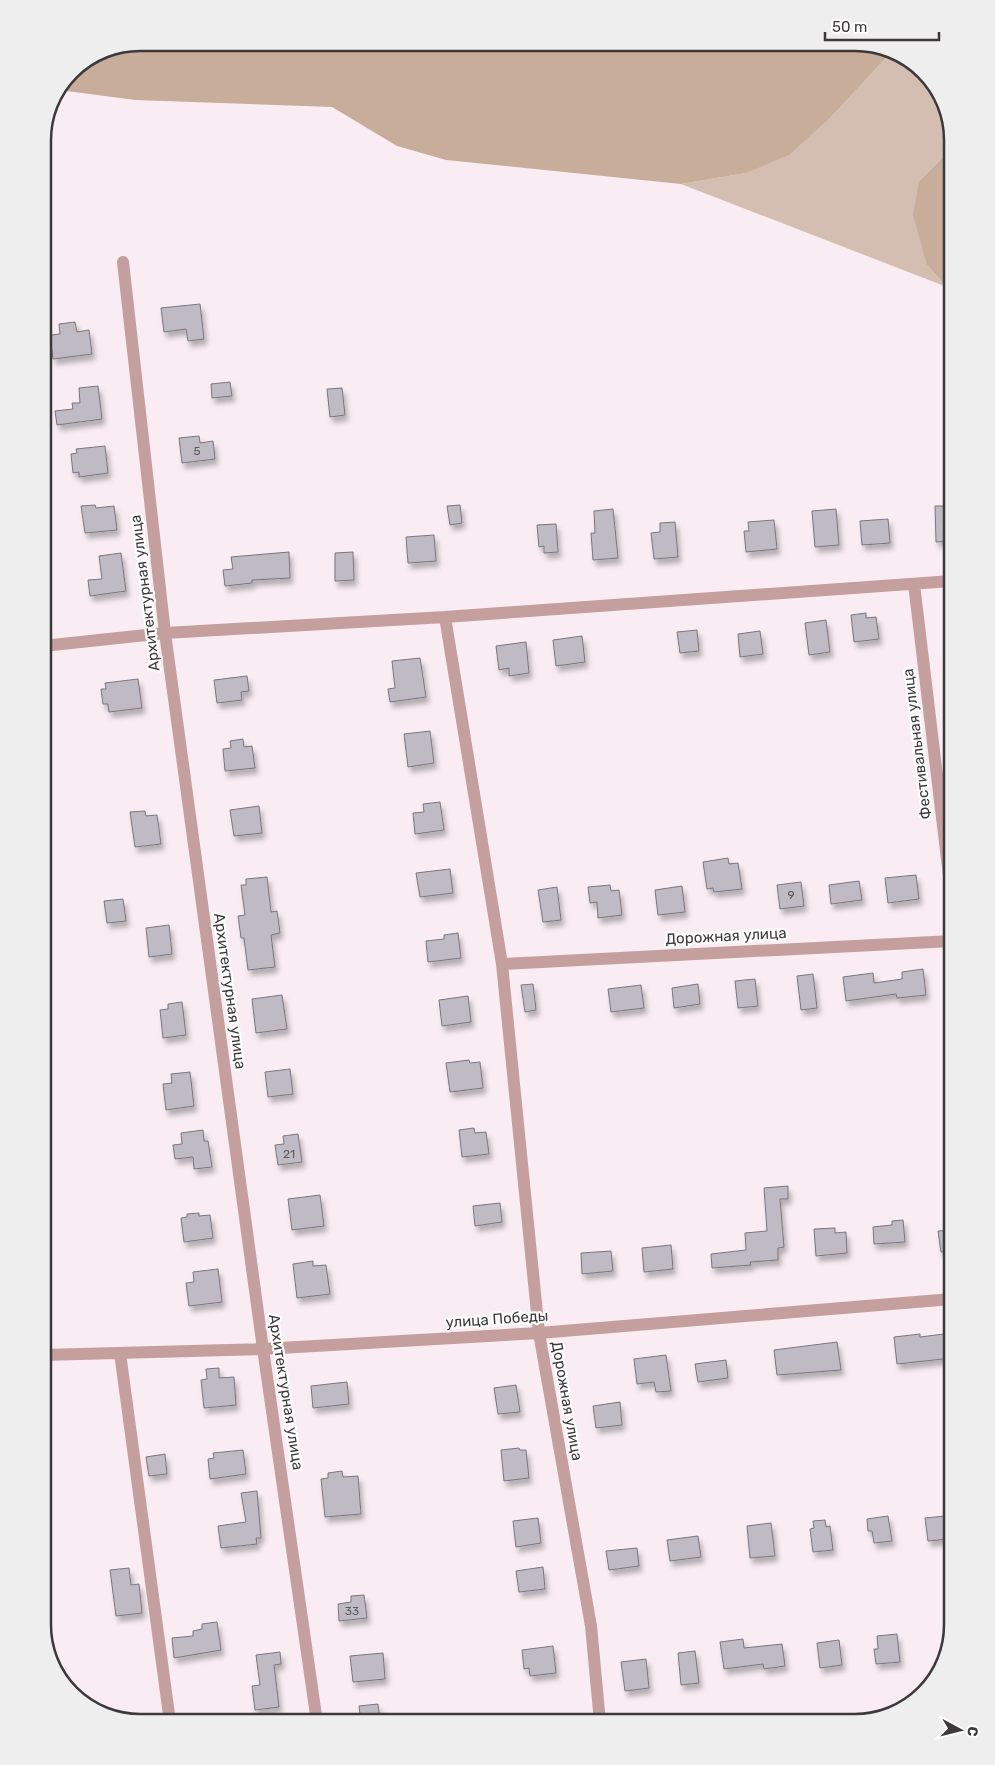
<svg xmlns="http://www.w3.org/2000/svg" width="995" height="1765" font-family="Rubik,sans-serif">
	<defs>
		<filter id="shadow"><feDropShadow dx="3" dy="5.5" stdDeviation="2.5" flood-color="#0004"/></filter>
	</defs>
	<rect width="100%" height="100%" fill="#f9edf3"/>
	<path fill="#d4beb1" d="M 893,55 L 914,63 L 945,103 L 952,148 L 919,181 L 927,265 L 947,287 L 681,184 L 746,173 L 833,115 L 885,59 Z"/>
	<path fill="#c9ad9b" d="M 141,43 L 861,43 L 892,54 L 885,59 L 833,115 L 789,155 L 746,173 L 681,184 L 446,160 L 397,146 L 332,107 L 135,100 L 59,90 C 82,55 102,50 141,43 Z
		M 952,148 L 952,287 L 947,287 L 927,265 L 913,215 L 919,181 Z"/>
	<path fill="#c0bac4" stroke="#7a757e" filter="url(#shadow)" d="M 200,304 L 204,339 L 188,341 L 186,329 L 164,332 L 161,308 Z
		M 75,322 L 77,332 L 89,330 L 92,354 L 53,359 L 50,335 L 60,334 L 59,324 Z
		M 230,382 L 232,396 L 212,398 L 211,384 Z
		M 98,386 L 102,419 L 57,425 L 55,411 L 73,409 L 72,403 L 80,403 L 79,388 Z
		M 342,388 L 345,415 L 330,417 L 327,389 Z
		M 199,436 L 200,443 L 213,441 L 215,459 L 182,463 L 179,438 Z
		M 105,446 L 108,473 L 79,477 L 79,472 L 73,473 L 71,454 L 77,453 L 76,449 Z
		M 95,505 L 96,508 L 114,506 L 117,530 L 85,533 L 81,506 Z
		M 460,505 L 462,523 L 450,525 L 447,506 Z
		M 935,506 L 952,506 L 952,541 L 936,542 Z
		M 613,509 L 618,558 L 593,560 L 591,533 L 595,533 L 594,511 Z
		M 836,509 L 839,545 L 815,547 L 812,511 Z
		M 888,519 L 890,543 L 862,545 L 860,521 Z
		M 774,520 L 777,549 L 746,552 L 744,531 L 749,531 L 748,522 Z
		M 675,522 L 678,557 L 654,559 L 651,533 L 660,532 L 660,523 Z
		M 556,524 L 558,552 L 544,553 L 544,546 L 539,547 L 537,525 Z
		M 434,535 L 436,561 L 408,563 L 406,537 Z
		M 289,552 L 290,578 L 252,580 L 252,583 L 225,586 L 223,570 L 233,569 L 231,557 Z
		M 353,552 L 354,580 L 335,581 L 335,553 Z
		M 121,553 L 126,591 L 90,596 L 88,580 L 102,579 L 99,556 Z
		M 866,613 L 866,618 L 876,617 L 879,639 L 854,642 L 851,615 Z
		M 826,620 L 830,652 L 809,655 L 805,623 Z
		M 697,630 L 699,651 L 680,653 L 677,632 Z
		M 760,631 L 763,654 L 740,657 L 738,634 Z
		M 582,636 L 585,662 L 556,666 L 553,640 Z
		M 526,642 L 529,673 L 509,676 L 509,668 L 499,670 L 496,646 Z
		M 420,658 L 426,697 L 390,702 L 388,689 L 395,688 L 392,661 Z
		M 247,676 L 249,691 L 241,692 L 242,700 L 217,703 L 214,680 Z
		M 138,679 L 142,708 L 109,712 L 108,704 L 103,704 L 101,689 L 106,689 L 105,683 Z
		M 430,731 L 434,763 L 408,767 L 404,734 Z
		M 243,739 L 244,747 L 252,746 L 255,768 L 225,771 L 223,749 L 231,748 L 230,741 Z
		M 440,802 L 444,830 L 415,834 L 413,813 L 424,812 L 423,804 Z
		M 259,806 L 262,833 L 234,836 L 230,810 Z
		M 145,811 L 146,816 L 157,815 L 161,844 L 135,847 L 130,812 Z
		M 728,858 L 729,864 L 738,863 L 742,889 L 714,892 L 713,888 L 707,889 L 703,862 Z
		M 450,869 L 453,893 L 420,897 L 416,873 Z
		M 916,875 L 919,899 L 888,903 L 885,878 Z
		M 267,877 L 271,912 L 277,911 L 280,933 L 271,935 L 275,967 L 248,970 L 244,938 L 241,938 L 238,916 L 245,915 L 241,885 L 246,885 L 246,879 Z
		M 859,881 L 862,900 L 831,904 L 829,885 Z
		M 801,882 L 804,906 L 780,909 L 777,885 Z
		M 610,885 L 611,891 L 619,890 L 622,915 L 598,918 L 597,902 L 590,903 L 588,887 Z
		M 682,886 L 685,912 L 658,915 L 655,890 Z
		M 557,887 L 561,920 L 543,922 L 538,890 Z
		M 123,899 L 126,921 L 107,923 L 104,901 Z
		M 169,925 L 172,954 L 149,957 L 146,928 Z
		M 458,933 L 461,958 L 428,962 L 426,941 L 444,939 L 444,935 Z
		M 923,969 L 926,995 L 897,998 L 896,994 L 846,1001 L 843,977 L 873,973 L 874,983 L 902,979 L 902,972 Z
		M 813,974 L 817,1008 L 801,1010 L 797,976 Z
		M 755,979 L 758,1006 L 738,1008 L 735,981 Z
		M 533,984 L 536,1010 L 525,1012 L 521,985 Z
		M 698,984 L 700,1004 L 674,1008 L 672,988 Z
		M 641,985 L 644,1008 L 611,1012 L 608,989 Z
		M 282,995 L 287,1029 L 256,1033 L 252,999 Z
		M 468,996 L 471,1022 L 442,1026 L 439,1000 Z
		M 182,1002 L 186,1035 L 163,1038 L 160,1010 L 168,1009 L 168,1004 Z
		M 469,1060 L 470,1063 L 480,1062 L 483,1088 L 450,1092 L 446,1063 Z
		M 290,1069 L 293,1094 L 268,1097 L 265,1072 Z
		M 190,1072 L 194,1106 L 166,1110 L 163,1084 L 172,1083 L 171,1074 Z
		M 474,1128 L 475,1133 L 486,1132 L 489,1154 L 462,1157 L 459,1130 Z
		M 203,1130 L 204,1141 L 208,1141 L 212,1167 L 194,1169 L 193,1157 L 175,1159 L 173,1145 L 182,1144 L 181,1133 Z
		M 298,1134 L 302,1162 L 278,1165 L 275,1145 L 284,1144 L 283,1136 Z
		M 788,1186 L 788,1199 L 780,1199 L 784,1247 L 778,1248 L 778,1260 L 750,1262 L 751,1265 L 712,1268 L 711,1254 L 746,1250 L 745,1233 L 767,1231 L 764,1188 Z
		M 320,1195 L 324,1226 L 292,1230 L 288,1199 Z
		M 500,1203 L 502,1222 L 475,1226 L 473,1206 Z
		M 199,1213 L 199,1216 L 210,1215 L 213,1238 L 184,1242 L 181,1218 L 187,1217 L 187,1214 Z
		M 903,1220 L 905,1242 L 874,1244 L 873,1227 L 892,1225 L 892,1221 Z
		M 835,1228 L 835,1233 L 846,1232 L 847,1253 L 816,1256 L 814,1229 Z
		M 952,1230 L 952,1251 L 941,1252 L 938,1231 Z
		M 671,1245 L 673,1269 L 644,1272 L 642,1248 Z
		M 611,1251 L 613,1271 L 582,1274 L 581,1253 Z
		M 313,1261 L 313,1266 L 326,1265 L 330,1294 L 297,1298 L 293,1264 Z
		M 218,1269 L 222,1302 L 189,1306 L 186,1283 L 194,1282 L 193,1272 Z
		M 952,1333 L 952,1358 L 897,1364 L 894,1337 L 920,1334 L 920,1337 Z
		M 837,1342 L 841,1370 L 777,1375 L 774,1350 Z
		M 666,1355 L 671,1391 L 656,1392 L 654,1382 L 637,1384 L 634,1359 Z
		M 726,1360 L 728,1378 L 698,1382 L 695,1364 Z
		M 219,1368 L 219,1378 L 234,1377 L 236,1405 L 204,1408 L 201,1380 L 207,1379 L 206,1369 Z
		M 347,1382 L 349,1404 L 313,1408 L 311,1386 Z
		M 516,1385 L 520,1412 L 498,1414 L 494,1388 Z
		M 620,1402 L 622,1425 L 596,1428 L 593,1406 Z
		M 519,1448 L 520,1450 L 526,1450 L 529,1478 L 504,1481 L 501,1450 Z
		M 243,1450 L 246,1474 L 210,1479 L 208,1459 L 214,1458 L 213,1453 Z
		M 165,1454 L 167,1474 L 149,1476 L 146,1457 Z
		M 342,1471 L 343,1477 L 358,1476 L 361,1514 L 325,1517 L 321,1479 L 328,1478 L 328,1473 Z
		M 257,1491 L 261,1538 L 256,1538 L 257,1544 L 221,1548 L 218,1526 L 246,1522 L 241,1493 Z
		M 888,1516 L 892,1541 L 874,1543 L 872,1531 L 868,1531 L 867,1519 Z
		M 945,1516 L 949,1539 L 928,1541 L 925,1518 Z
		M 538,1518 L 541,1543 L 516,1547 L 513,1521 Z
		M 825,1520 L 826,1527 L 830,1526 L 833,1550 L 813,1552 L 810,1529 L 814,1528 L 813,1521 Z
		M 771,1523 L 775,1556 L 750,1558 L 747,1526 Z
		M 698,1536 L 701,1557 L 670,1561 L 667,1540 Z
		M 637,1548 L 639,1566 L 609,1570 L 606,1551 Z
		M 543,1567 L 545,1589 L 519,1592 L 516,1571 Z
		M 129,1568 L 131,1585 L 139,1584 L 142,1613 L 116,1616 L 110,1570 Z
		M 364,1595 L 367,1618 L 339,1621 L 338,1604 L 351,1602 L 351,1596 Z
		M 217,1622 L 221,1650 L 174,1658 L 172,1638 L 193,1636 L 193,1631 L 202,1629 L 202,1624 Z
		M 897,1634 L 900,1662 L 876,1664 L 874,1649 L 878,1649 L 877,1636 Z
		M 743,1639 L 744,1648 L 782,1644 L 785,1666 L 764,1669 L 763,1664 L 724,1669 L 720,1642 Z
		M 839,1640 L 842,1665 L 820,1668 L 817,1643 Z
		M 553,1646 L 556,1673 L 530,1676 L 529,1668 L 524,1669 L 522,1650 Z
		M 695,1651 L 699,1683 L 681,1685 L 678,1653 Z
		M 280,1652 L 281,1664 L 274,1665 L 279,1707 L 255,1710 L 252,1686 L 260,1685 L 256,1655 Z
		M 383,1653 L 385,1679 L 353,1682 L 350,1656 Z
		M 646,1659 L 649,1688 L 625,1691 L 621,1662 Z
		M 378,1704 L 380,1722 L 361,1722 L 359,1706 Z"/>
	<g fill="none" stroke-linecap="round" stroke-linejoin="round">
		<path stroke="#c59f9e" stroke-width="12" d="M 123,262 L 165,633 L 263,1349 L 317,1722
			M 914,584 L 952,901
			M 445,617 L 502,964 L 539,1333 L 591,1626 L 600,1722
			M 43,646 L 165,633 L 445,617 L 952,581
			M 502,964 L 952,941
			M 120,1353 L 170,1722
			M 43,1355 L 263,1349 L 539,1333 L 952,1299"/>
	</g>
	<g text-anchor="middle" stroke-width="4.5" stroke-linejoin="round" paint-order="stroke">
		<g font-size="12" fill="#5e595d">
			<text x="197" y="455">5</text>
			<text x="791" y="899">9</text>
			<text x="289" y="1158">21</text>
			<text x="352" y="1615">33</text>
		</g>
		<g font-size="15" fill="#3d393b" stroke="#fefefe">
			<text transform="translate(145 593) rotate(-97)" y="5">Архитектурная улица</text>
			<text transform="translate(917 744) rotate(-97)" y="5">Фестивальная улица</text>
			<text transform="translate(726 936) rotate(-3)" y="5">Дорожная улица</text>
			<text transform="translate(230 991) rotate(82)" y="5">Архитектурная улица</text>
			<text transform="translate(497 1319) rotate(-4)" y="5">улица Победы</text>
			<text transform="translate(286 1392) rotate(81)" y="5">Архитектурная улица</text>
			<text transform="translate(567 1401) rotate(80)" y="5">Дорожная улица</text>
		</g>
	</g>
	<path d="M0 0H995V1765H0ZM140 51H855A89 89 0 0 1 944 140V1625A89 89 0 0 1 855 1714H140A89 89 0 0 1 51 1625V140A89 89 0 0 1 140 51Z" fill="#efeeee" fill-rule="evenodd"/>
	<path fill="none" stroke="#3d393b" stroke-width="2.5" d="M140 51H855A89 89 0 0 1 944 140V1625A89 89 0 0 1 855 1714H140A89 89 0 0 1 51 1625V140A89 89 0 0 1 140 51Z"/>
	<g transform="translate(960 1730) rotate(97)" stroke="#fefefe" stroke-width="4" paint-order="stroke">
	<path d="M0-4L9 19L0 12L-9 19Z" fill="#3d393b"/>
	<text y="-8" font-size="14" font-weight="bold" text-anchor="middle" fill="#3d393b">С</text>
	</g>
	<path d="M825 32v8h114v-8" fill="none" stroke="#3d393b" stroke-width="2.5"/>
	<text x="832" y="32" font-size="15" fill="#3d393b" stroke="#fefefe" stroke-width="4" paint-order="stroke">50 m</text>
</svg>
